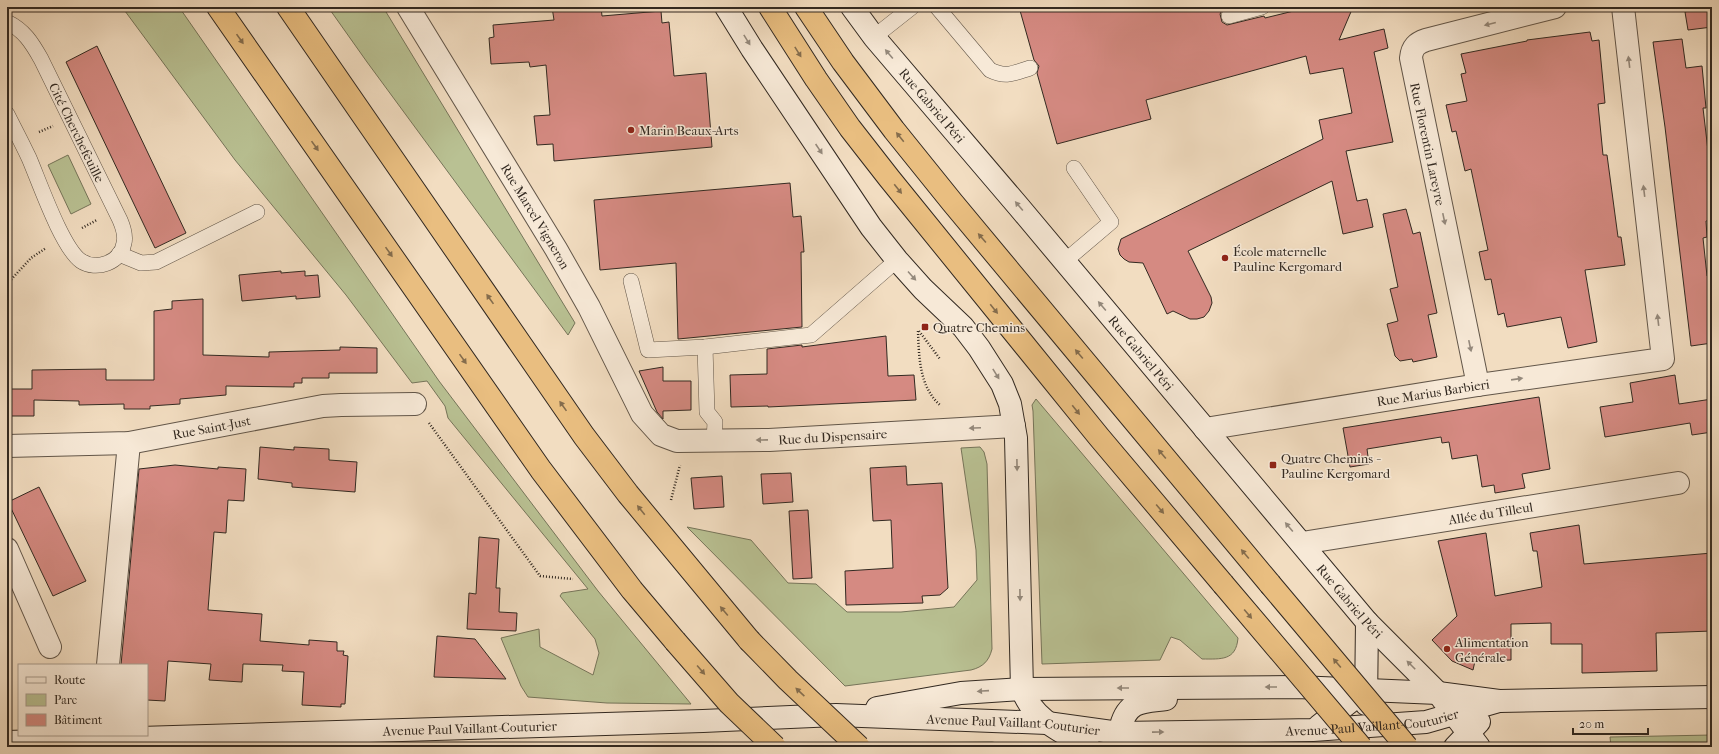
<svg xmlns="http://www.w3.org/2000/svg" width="1719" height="754" font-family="'IM FELL French Canon',serif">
	<rect width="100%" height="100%" fill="#f2ddc1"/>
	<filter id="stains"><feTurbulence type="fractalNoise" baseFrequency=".005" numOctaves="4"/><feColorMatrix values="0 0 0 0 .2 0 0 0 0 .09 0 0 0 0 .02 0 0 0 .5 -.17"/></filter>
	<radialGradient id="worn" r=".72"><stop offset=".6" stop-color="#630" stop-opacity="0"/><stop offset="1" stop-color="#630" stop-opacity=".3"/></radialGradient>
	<path fill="#b9c193" stroke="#76755a" d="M 122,7 L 179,7 L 439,381 L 598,591 L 691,704 L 607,703 L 528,697 L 521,686 L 501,638 L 539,629 L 540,647 L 593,675 L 599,653 L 595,639 L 560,596 L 562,593 L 588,589 L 448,418 L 445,406 L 427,381 L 412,383 L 346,295 L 235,160 Z
		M 328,7 L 383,7 L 575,323 L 568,335 L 367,62 Z
		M 68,155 L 91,204 L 71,214 L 48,165 Z
		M 1036,399 L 1238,638 C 1236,661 1221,659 1202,659 L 1180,640 L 1171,637 L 1160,660 L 1042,664 L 1033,411 L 1032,405 Z
		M 980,447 L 984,452 L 987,464 L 992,649 C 989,661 983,667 971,670 L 845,686 L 687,527 L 751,540 L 788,583 L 816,584 L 847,612 L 901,612 L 954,607 L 977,580 L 976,550 L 961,448 Z
		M 1712,735 L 1712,747 L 1611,747 L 1610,737 Z
		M 992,742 L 1019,747 L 904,747 L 900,743 Z"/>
	<path fill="#d58a82" stroke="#322921" d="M 552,7 L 601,7 L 602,16 L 661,11 L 662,23 L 669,22 L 674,76 L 706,73 L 712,147 L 554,161 L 553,144 L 537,145 L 534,116 L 550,115 L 546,65 L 530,67 L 529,62 L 491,64 L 489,38 L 494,37 L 493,25 L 554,20 Z
		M 1019,7 L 1228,7 L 1223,9 L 1220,14 L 1222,22 L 1227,25 L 1264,16 L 1265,18 L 1310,7 L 1353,7 L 1339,40 L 1384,29 L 1388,48 L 1374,52 L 1393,142 L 1346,151 L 1357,201 L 1367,199 L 1373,227 L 1343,234 L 1332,181 L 1188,251 L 1211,297 L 1212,303 L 1209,311 L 1204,317 L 1197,319 L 1190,319 L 1173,311 L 1167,314 L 1143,263 L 1129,262 L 1124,259 L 1120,255 L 1118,249 L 1121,239 L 1323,139 L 1319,120 L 1352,113 L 1343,68 L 1310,74 L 1306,56 L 1146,100 L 1151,119 L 1057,144 L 1037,73 L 1039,66 L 1034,60 Z
		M 1704,7 L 1712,7 L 1712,27 L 1688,30 L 1685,12 Z
		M 1590,32 L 1592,41 L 1599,40 L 1605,103 L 1598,104 L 1603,155 L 1607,155 L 1618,237 L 1621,237 L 1625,265 L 1585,270 L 1597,342 L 1568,348 L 1561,317 L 1507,327 L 1504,313 L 1498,315 L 1491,279 L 1485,280 L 1479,252 L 1488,250 L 1471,169 L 1465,171 L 1456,131 L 1452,132 L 1446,105 L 1467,101 L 1461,74 L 1466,73 L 1461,54 L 1527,41 L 1527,40 Z
		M 1682,39 L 1686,68 L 1702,66 L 1706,108 L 1703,108 L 1712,185 L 1712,220 L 1706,221 L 1707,237 L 1703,238 L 1707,276 L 1712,275 L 1712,343 L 1691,346 L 1665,127 L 1653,42 Z
		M 97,46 L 186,233 L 155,248 L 66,62 Z
		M 790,183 L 793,217 L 801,216 L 804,252 L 801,252 L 802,327 L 678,339 L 676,263 L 600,270 L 594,200 Z
		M 1406,209 L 1413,234 L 1420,232 L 1437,313 L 1428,315 L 1437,357 L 1413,362 L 1412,359 L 1400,361 L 1395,356 L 1387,324 L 1398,321 L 1390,289 L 1398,287 L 1383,214 Z
		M 281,271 L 281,273 L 305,271 L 305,276 L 318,275 L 320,297 L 296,299 L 296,296 L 242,301 L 239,275 Z
		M 203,299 L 203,355 L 269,357 L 269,352 L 340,350 L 340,347 L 377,348 L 377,373 L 329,373 L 329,378 L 302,378 L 302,383 L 294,383 L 294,387 L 226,386 L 226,395 L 180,399 L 180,404 L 150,406 L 150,409 L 124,409 L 124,404 L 79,405 L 79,401 L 34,400 L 34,416 L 7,416 L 7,389 L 32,389 L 32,370 L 106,369 L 106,380 L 154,380 L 154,311 L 172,309 L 172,301 Z
		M 886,336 L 888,376 L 914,375 L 916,400 L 768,407 L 768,406 L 731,407 L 730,375 L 767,374 L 767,349 L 802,345 L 802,347 Z
		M 663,367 L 663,381 L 691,381 L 691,410 L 663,411 L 663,419 L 657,412 L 639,371 Z
		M 1675,375 L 1679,404 L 1712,399 L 1712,432 L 1692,435 L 1690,423 L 1605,437 L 1600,407 L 1633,402 L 1630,383 Z
		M 1539,397 L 1550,469 L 1522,474 L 1525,488 L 1495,493 L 1494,485 L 1482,487 L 1477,455 L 1452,459 L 1449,442 L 1442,443 L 1441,437 L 1367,449 L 1369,464 L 1350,467 L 1343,428 Z
		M 260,447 L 294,450 L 294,447 L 329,449 L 329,460 L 357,462 L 355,492 L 292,487 L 292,483 L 258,479 Z
		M 175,465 L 218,469 L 218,467 L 246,469 L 244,501 L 228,500 L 226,533 L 214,532 L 208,610 L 262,614 L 260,641 L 309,645 L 309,640 L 337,642 L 337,651 L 344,651 L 343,655 L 348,656 L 345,704 L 341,704 L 341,707 L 302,705 L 304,672 L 282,671 L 283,665 L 243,664 L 242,682 L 209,680 L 211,664 L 168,661 L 165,701 L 147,700 L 147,665 L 121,665 L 139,469 Z
		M 906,466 L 907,485 L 942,483 L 948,588 L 940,595 L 922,596 L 923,603 L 846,605 L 845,571 L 893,568 L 891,520 L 873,521 L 870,468 Z
		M 791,473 L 793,502 L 763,504 L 761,474 Z
		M 722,476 L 724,507 L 694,509 L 691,478 Z
		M 39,487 L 86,581 L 53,596 L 8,502 Z
		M 808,510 L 812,578 L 793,579 L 789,511 Z
		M 1579,525 L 1584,564 L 1712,553 L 1712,631 L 1656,633 L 1657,671 L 1582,673 L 1582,644 L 1551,644 L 1551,623 L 1511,624 L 1511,660 L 1475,661 L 1473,670 L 1452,661 L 1432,640 L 1457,616 L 1438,541 L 1486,533 L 1495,596 L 1542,587 L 1537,551 L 1533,551 L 1530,533 Z
		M 479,537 L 499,539 L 496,588 L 500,588 L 499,612 L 517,613 L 516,631 L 467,629 L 469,593 L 476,594 Z
		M 437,636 L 475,639 L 506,679 L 434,677 Z"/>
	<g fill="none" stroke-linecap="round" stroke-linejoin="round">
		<defs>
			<g id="service">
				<path d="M 937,7 L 990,70 C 1006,78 1014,73 1030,68"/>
				<path d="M 1229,16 L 1262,7"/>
				<path id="s1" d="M 7,22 C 24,30 32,43 41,59 L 120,220 C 123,227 126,235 124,243 C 121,263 96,271 81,261 C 62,248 39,181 29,158 C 22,143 14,128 7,114"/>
				<path d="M 874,37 L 912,7"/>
				<path d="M 119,254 L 141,263 L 156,262 L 257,212"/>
				<path d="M 1065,261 L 1111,222 L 1074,168"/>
				<path d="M 631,281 L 648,350 L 705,347 L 811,335 L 897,260"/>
				<path d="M 705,347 L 707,412 L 715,422 L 714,441"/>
			</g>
			<g id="minor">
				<path id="s2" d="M 408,7 L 556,249 L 589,307 L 642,414 L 661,435 L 677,441 L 769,440 L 1014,426"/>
				<path d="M 1478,385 L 1411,58 C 1412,47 1417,43 1426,40 L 1555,7"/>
				<path id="s3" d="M 1205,429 L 1478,385 L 1663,359 L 1623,7"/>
				<path id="s4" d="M 7,446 L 129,443 L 323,406 L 341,405 L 415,404"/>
				<path id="s5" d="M 1302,543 L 1678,483"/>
				<path d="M 7,549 L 50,647"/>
				<path d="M 108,665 L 129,443"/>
			</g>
			<g id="secondary">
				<path d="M 726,7 L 752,49 L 871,227 L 897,260 L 923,289 L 963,327 L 979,348 L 1002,384 L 1010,404 L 1016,438 L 1022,689 C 1033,720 1062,732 1089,747"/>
				<path id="s6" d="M 852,7 L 874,37 L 1019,207 L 1367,622 L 1438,693 L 1479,747"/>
				<path d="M 1366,704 L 1367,622"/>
				<path d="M 877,708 L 961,693 L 1022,689 L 1297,687 L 1438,693 L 1499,701 L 1712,697"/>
				<path d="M 1319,726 L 1366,689"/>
				<path id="s7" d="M 7,742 L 703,721 L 836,715 L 1047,723 L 1119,733 L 1313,730 L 1426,722 L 1499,701"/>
				<path d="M 1120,745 C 1118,738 1119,733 1121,726 C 1128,700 1143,702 1166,699"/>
				<path d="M 1455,747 L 1479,722"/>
			</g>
			<path id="motorway" d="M 218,7 L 541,470 L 632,590 L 675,641
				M 288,7 L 584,436 L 628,494 L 749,640
				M 770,7 L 816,79 L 850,128 L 889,178 L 1099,437 L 1223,584
				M 806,7 L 843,62 L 894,130 L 952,202 L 1270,584"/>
		</defs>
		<use href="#service" stroke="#625649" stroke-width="16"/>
		<use href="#minor" stroke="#625649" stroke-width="24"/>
		<use href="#secondary" stroke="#322921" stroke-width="24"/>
		<use href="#motorway" stroke="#322921" stroke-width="24"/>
		<path stroke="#322921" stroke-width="2.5" stroke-dasharray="1 2" stroke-linecap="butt" d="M 39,132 L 53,126
			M 82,228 L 97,220
			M 7,284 L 31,258 L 46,248
			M 918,331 C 919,357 919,387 941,406
			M 919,331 L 940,359
			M 429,423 L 540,576 L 573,579
			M 671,500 L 680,465"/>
		<use href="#service" stroke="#f7e9d7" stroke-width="15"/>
		<use href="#minor" stroke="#f7e9d7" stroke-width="22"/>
		<use href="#secondary" stroke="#f7e9d7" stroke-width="22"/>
		<use href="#motorway" stroke="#e9be80" stroke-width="22"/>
		<defs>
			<path id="motorway-bridge" d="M 1223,584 L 1361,747
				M 1270,584 L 1407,747
				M 749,640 L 788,680 L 859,747
				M 675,641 L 729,703 L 775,747"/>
		</defs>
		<use href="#motorway-bridge" stroke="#322921" stroke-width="24" stroke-linecap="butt"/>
		<use href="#motorway-bridge" stroke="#e9be80" stroke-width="22"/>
	</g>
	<defs><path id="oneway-solid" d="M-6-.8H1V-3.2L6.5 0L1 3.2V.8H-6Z"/></defs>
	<g fill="#94897c">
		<use href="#oneway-solid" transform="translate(1490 24) rotate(166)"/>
		<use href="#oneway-solid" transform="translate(747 40) rotate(58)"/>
		<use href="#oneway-solid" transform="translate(889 54) rotate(-130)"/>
		<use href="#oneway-solid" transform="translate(1629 62) rotate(-97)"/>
		<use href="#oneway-solid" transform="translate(819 149) rotate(56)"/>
		<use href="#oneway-solid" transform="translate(1644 191) rotate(-97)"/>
		<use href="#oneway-solid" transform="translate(1019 206) rotate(-130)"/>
		<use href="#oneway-solid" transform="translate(1444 219) rotate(78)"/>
		<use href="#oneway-solid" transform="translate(912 276) rotate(48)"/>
		<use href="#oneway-solid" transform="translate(1102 306) rotate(-130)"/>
		<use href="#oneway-solid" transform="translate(1658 320) rotate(-97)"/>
		<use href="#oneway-solid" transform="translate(1470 346) rotate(78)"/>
		<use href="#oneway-solid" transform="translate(996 374) rotate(58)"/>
		<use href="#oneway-solid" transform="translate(1517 379) rotate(-8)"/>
		<use href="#oneway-solid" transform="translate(975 428) rotate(177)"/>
		<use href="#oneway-solid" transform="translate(762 440) rotate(179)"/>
		<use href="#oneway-solid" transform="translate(1017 465) rotate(89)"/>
		<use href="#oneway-solid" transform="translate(1289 527) rotate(-130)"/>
		<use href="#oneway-solid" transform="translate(1020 595) rotate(89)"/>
		<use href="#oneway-solid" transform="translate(1411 665) rotate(-135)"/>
		<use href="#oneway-solid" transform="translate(1271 687) rotate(180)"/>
		<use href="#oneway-solid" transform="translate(1123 688) rotate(180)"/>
		<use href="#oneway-solid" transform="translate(983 691) rotate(176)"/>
		<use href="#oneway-solid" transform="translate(1158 732) rotate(-1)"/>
	</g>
	<g fill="#846c4c">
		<use href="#oneway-solid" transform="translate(240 39) rotate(55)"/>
		<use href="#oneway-solid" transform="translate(798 52) rotate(58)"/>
		<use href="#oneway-solid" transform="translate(900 137) rotate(-129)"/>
		<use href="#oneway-solid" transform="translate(315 146) rotate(55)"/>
		<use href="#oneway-solid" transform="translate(898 189) rotate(51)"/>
		<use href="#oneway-solid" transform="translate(982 238) rotate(-131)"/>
		<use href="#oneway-solid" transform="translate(389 252) rotate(55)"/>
		<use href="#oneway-solid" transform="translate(490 299) rotate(-125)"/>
		<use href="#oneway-solid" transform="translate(994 309) rotate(51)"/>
		<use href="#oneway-solid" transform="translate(1079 354) rotate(-130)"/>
		<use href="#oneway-solid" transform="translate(463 359) rotate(55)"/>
		<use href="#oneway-solid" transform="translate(563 406) rotate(-125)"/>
		<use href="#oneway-solid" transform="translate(1076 410) rotate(51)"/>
		<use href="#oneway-solid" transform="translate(1162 454) rotate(-130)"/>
		<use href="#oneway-solid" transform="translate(1160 509) rotate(50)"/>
		<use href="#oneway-solid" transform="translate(641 510) rotate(-129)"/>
		<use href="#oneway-solid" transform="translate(1245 554) rotate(-130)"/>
		<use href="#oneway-solid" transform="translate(724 611) rotate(-130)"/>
		<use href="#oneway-solid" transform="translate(1248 614) rotate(50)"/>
		<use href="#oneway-solid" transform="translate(1337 663) rotate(-130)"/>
		<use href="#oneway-solid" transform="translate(701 670) rotate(49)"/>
		<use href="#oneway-solid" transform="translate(800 692) rotate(-137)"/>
	</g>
	<g fill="#8f2418" stroke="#f7e9d7" stroke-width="1.5">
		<circle cx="631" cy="130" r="4"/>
		<circle cx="1225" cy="258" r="4"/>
		<rect x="921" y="323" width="8" height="8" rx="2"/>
		<rect x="1269" y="461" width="8" height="8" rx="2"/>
		<circle cx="1447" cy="649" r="4"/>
	</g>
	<g text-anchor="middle" stroke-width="3" stroke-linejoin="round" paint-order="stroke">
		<g font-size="13" fill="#322921" stroke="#f7e9d7">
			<text dy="5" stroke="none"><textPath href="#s6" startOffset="127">Rue Gabriel Péri</textPath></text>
			<text dy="5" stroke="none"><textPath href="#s1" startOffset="133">Cité Cherchefeuille</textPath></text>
			<text transform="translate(1428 144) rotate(78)" y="5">Rue Florentin Lareyre</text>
			<text dy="5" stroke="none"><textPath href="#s2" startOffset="245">Rue Marcel Vigneron</textPath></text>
			<text dy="5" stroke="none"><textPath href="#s6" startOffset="451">Rue Gabriel Péri</textPath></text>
			<text dy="5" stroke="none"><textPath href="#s3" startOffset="231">Rue Marius Barbieri</textPath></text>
			<text dy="5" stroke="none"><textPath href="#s4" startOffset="206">Rue Saint-Just</textPath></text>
			<text dy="5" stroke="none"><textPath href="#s2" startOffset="671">Rue du Dispensaire</textPath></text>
			<text dy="5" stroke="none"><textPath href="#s5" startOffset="191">Allée du Tilleul</textPath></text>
			<text dy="5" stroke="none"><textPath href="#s6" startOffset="775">Rue Gabriel Péri</textPath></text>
			<text dy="5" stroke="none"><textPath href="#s7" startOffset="1367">Avenue Paul Vaillant-Couturier</textPath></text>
			<text dy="5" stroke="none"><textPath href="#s7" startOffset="1007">Avenue Paul Vaillant-Couturier</textPath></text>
			<text dy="5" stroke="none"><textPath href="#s7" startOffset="463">Avenue Paul Vaillant-Couturier</textPath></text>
		</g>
		<g font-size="13" fill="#322921" stroke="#f7e9d7" text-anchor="start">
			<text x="639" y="135">Marin Beaux-Arts</text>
			<text x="1233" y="256">École maternelle<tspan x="1233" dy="15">Pauline Kergomard</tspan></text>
			<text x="933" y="332">Quatre Chemins</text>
			<text x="1281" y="463">Quatre Chemins -<tspan x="1281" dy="15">Pauline Kergomard</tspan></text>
			<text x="1455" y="647">Alimentation<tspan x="1455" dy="15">Générale</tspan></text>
		</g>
	</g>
	<rect width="1719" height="754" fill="none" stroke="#f2ddc1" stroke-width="24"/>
	<rect x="8" y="8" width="1703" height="738" fill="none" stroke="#322921" stroke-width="2"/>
	<rect x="12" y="12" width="1695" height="730" fill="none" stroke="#322921"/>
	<rect x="18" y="664" width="130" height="72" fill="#f7e9d7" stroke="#a89c8e"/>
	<rect x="26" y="677" width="20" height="6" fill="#f7e9d7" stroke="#a89c8e"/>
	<text x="54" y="684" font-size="12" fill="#322921">Route</text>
	<rect x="26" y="694" width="20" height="12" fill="#b9c193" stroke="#a89c8e"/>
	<text x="54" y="704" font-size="12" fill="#322921">Parc</text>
	<rect x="26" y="714" width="20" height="12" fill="#d58a82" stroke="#a89c8e"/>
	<text x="54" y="724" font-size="12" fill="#322921">Bâtiment</text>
	<path d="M1573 728v6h75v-6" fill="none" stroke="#322921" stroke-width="2"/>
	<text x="1579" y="728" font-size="12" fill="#322921" stroke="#f7e9d7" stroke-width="3" paint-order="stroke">20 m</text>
	<rect width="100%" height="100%" filter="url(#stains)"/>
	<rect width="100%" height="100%" fill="url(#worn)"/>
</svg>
